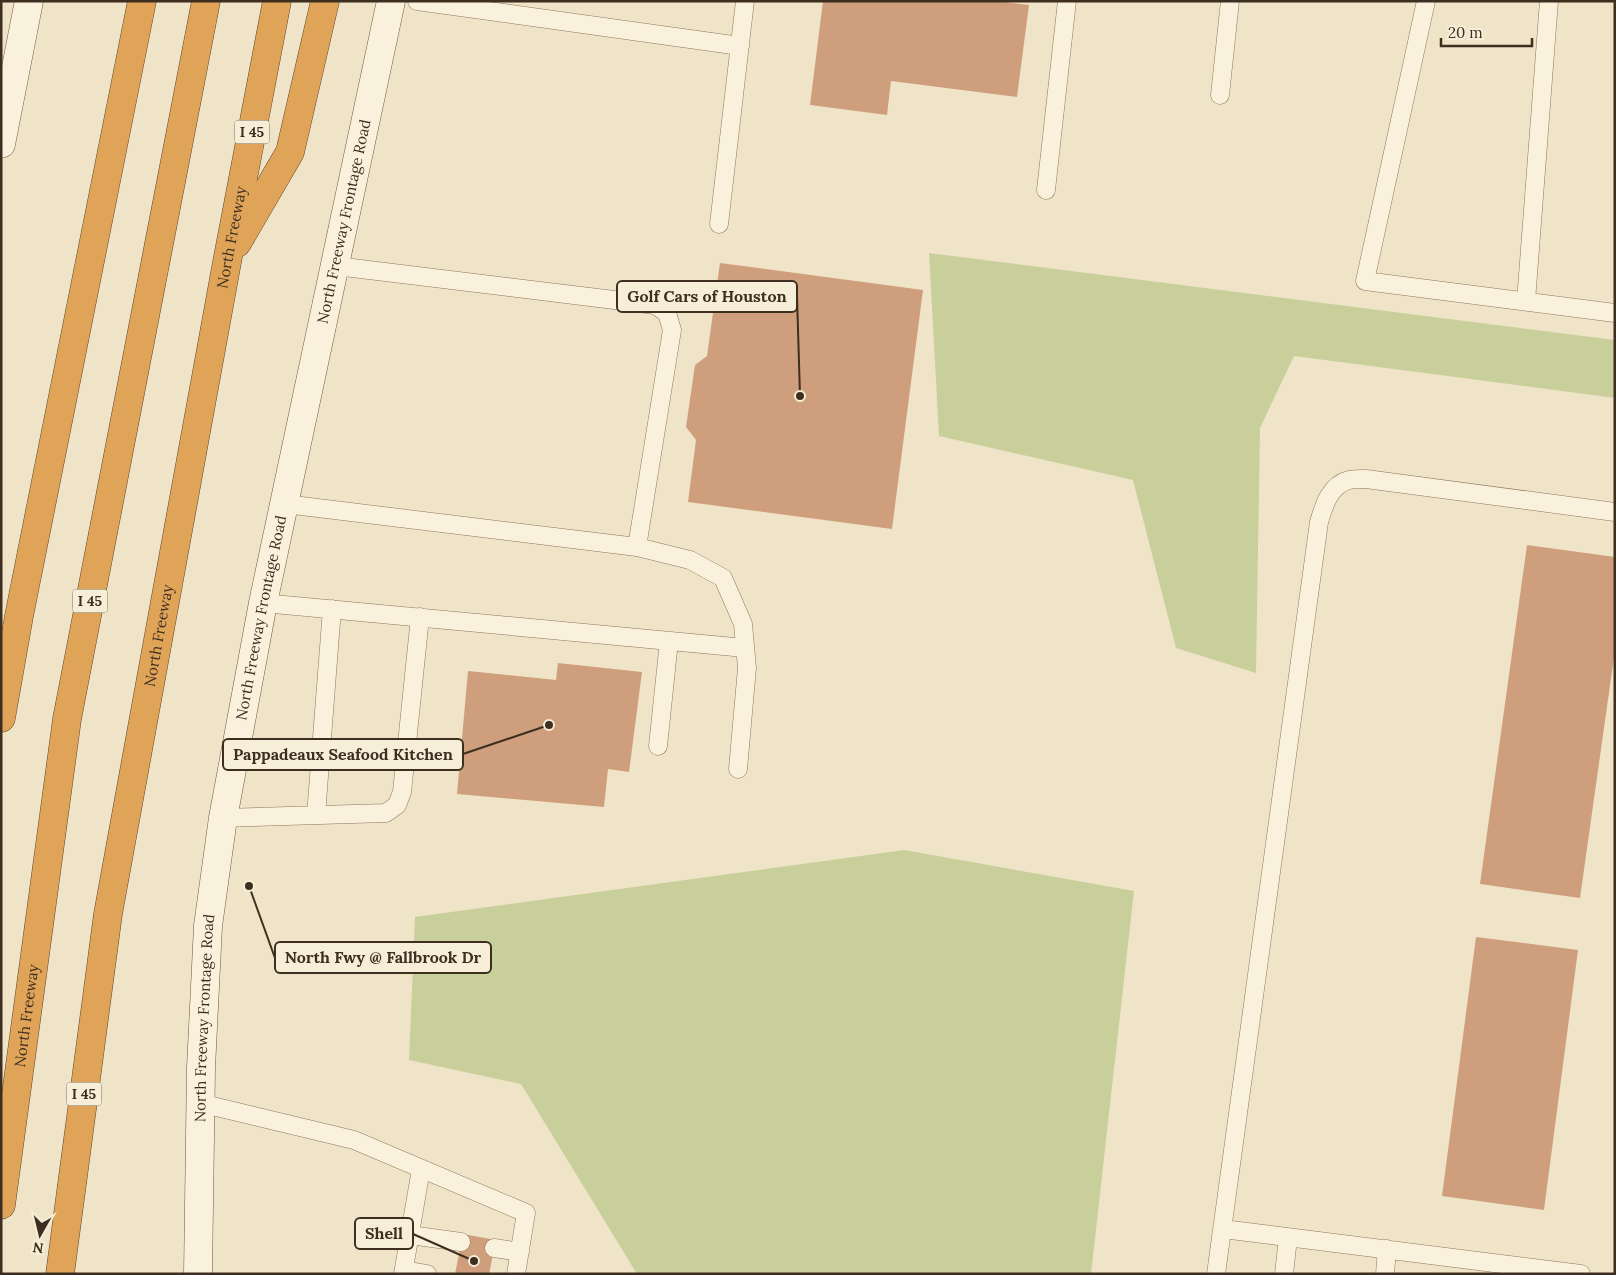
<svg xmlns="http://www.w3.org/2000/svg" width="1616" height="1275" font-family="Lora,serif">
	<rect width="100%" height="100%" fill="#f0e4c8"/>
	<path fill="#c9cf9b" d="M 929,253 L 1615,340 L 1615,398 L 1294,356 L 1260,428 L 1256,673 L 1176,648 L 1133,480 L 939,436 Z
		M 904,850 L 1134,891 L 1091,1274 L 637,1274 L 521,1084 L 409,1060 L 415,917 Z"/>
	<path fill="#cf9f7d" d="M 823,1 L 997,1 L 1029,5 L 1017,97 L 891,81 L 887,115 L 810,105 Z
		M 720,263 L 923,290 L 892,529 L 688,502 L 696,440 L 686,427 L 695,365 L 707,356 Z
		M 1527,545 L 1615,557 L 1615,650 L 1580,898 L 1480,884 Z
		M 558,663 L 642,672 L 629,772 L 608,769 L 604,807 L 457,794 L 468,671 L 556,680 Z
		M 1476,937 L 1578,950 L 1544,1210 L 1442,1196 Z
		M 463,1234 L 496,1240 L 489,1274 L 455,1274 Z"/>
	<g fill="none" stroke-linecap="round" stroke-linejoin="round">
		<defs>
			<path id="service" d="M 417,1 L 740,46
				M 1426,1 L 1365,281 L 1615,313
				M 1220,95 L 1230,1
				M 1046,190 L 1067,1
				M 719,224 L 745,1
				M 336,266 L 655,305 L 667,313 L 672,330 L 637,547
				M 1526,301 L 1549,1
				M 285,504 L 637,547 L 690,560 L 723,578 L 743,624 L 747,668 L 738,769
				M 263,603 L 745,648
				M 658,746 L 669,641
				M 316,815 L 332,609
				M 223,818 L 386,813 L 397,805 L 402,792 L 420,617
				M 200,1103 L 354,1140 L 526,1213 L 516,1274
				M 1223,1229 L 1581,1274
				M 410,1235 L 461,1242
				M 494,1248 L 520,1252
				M 404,1270 L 427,1274
				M 403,1274 L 421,1169
				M 1216,1274 L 1319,522 C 1324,505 1330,485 1349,480 C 1354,479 1361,479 1366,479 L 1615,512
				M 1284,1274 L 1288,1238
				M 1385,1274 L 1387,1249"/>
			<g id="secondary">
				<path d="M 1,144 L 29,1"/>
				<path id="s1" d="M 198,1274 L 201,1068 L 208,926 L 223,818 L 263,603 L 391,1"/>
			</g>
			<g id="motorway">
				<path d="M 237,243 L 290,152 L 325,1"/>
				<path d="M 1,718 L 19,616 L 142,1"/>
				<path id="s2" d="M 1,1205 L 67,719 L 206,1"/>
				<path id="s3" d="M 60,1274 L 108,914 L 227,262 L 277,1"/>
			</g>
		</defs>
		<use href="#service" stroke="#8d765c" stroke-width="19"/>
		<use href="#secondary" stroke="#6f573f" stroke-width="29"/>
		<use href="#motorway" stroke="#5b4430" stroke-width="29"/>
		<use href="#service" stroke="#faf1dc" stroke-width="18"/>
		<use href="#secondary" stroke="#faf1dc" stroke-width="28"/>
		<use href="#motorway" stroke="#e0a458" stroke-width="28"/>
	</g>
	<g text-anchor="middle" stroke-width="4.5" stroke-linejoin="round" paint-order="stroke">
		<g fill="#f7eed8" stroke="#756857" stroke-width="1">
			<rect x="234.5" y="120.5" width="35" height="23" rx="4"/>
			<rect x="72.5" y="589.5" width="35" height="23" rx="4"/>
			<rect x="66.5" y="1082.5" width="35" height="23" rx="4"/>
		</g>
		<g font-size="14" font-weight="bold" fill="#3d2e20">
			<text x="252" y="137">I 45</text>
			<text x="90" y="606">I 45</text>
			<text x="84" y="1099">I 45</text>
		</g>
		<g font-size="15" fill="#3d2e20" stroke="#f7eed8">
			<text dy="5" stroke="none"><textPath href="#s1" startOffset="1066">North Freeway Frontage Road</textPath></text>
			<text dy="5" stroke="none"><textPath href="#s3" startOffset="1051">North Freeway</textPath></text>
			<text dy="5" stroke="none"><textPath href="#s1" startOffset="661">North Freeway Frontage Road</textPath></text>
			<text dy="5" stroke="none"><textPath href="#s3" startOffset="646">North Freeway</textPath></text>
			<text dy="5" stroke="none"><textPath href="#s2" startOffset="191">North Freeway</textPath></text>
			<text dy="5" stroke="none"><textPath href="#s1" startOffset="256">North Freeway Frontage Road</textPath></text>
		</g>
	</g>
	<path fill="none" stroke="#3d2e20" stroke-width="2" d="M800 396L797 296M549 725L463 754M249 886L275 958M474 1261L413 1234"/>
	<g fill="#3d2e20" stroke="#f7eed8" stroke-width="2">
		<circle cx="800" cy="396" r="5"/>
		<circle cx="549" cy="725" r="5"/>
		<circle cx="249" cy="886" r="5"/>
		<circle cx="474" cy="1261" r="5"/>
	</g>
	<g fill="#f7eed8" stroke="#3d2e20" stroke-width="2">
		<rect x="617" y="281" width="180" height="31" rx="5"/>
		<rect x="223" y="739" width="240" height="31" rx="5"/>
		<rect x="275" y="942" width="216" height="31" rx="5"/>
		<rect x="355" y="1218" width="58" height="31" rx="5"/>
	</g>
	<g font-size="16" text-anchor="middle" font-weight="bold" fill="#3d2e20">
		<text x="707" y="302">Golf Cars of Houston</text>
		<text x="343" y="760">Pappadeaux Seafood Kitchen</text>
		<text x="383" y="963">North Fwy @ Fallbrook Dr</text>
		<text x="384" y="1239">Shell</text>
	</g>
	<rect width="1616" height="1275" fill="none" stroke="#3d2e20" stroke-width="5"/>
	<g transform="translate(40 1235) rotate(188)" stroke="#f7eed8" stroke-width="4" paint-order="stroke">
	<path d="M0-4L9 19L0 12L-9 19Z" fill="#3d2e20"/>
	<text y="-8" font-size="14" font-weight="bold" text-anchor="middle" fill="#3d2e20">N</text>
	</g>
	<path d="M1441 38v8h91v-8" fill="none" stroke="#3d2e20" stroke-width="2.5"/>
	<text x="1448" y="38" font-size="15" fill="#3d2e20" stroke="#f7eed8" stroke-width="4" paint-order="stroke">20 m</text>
</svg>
